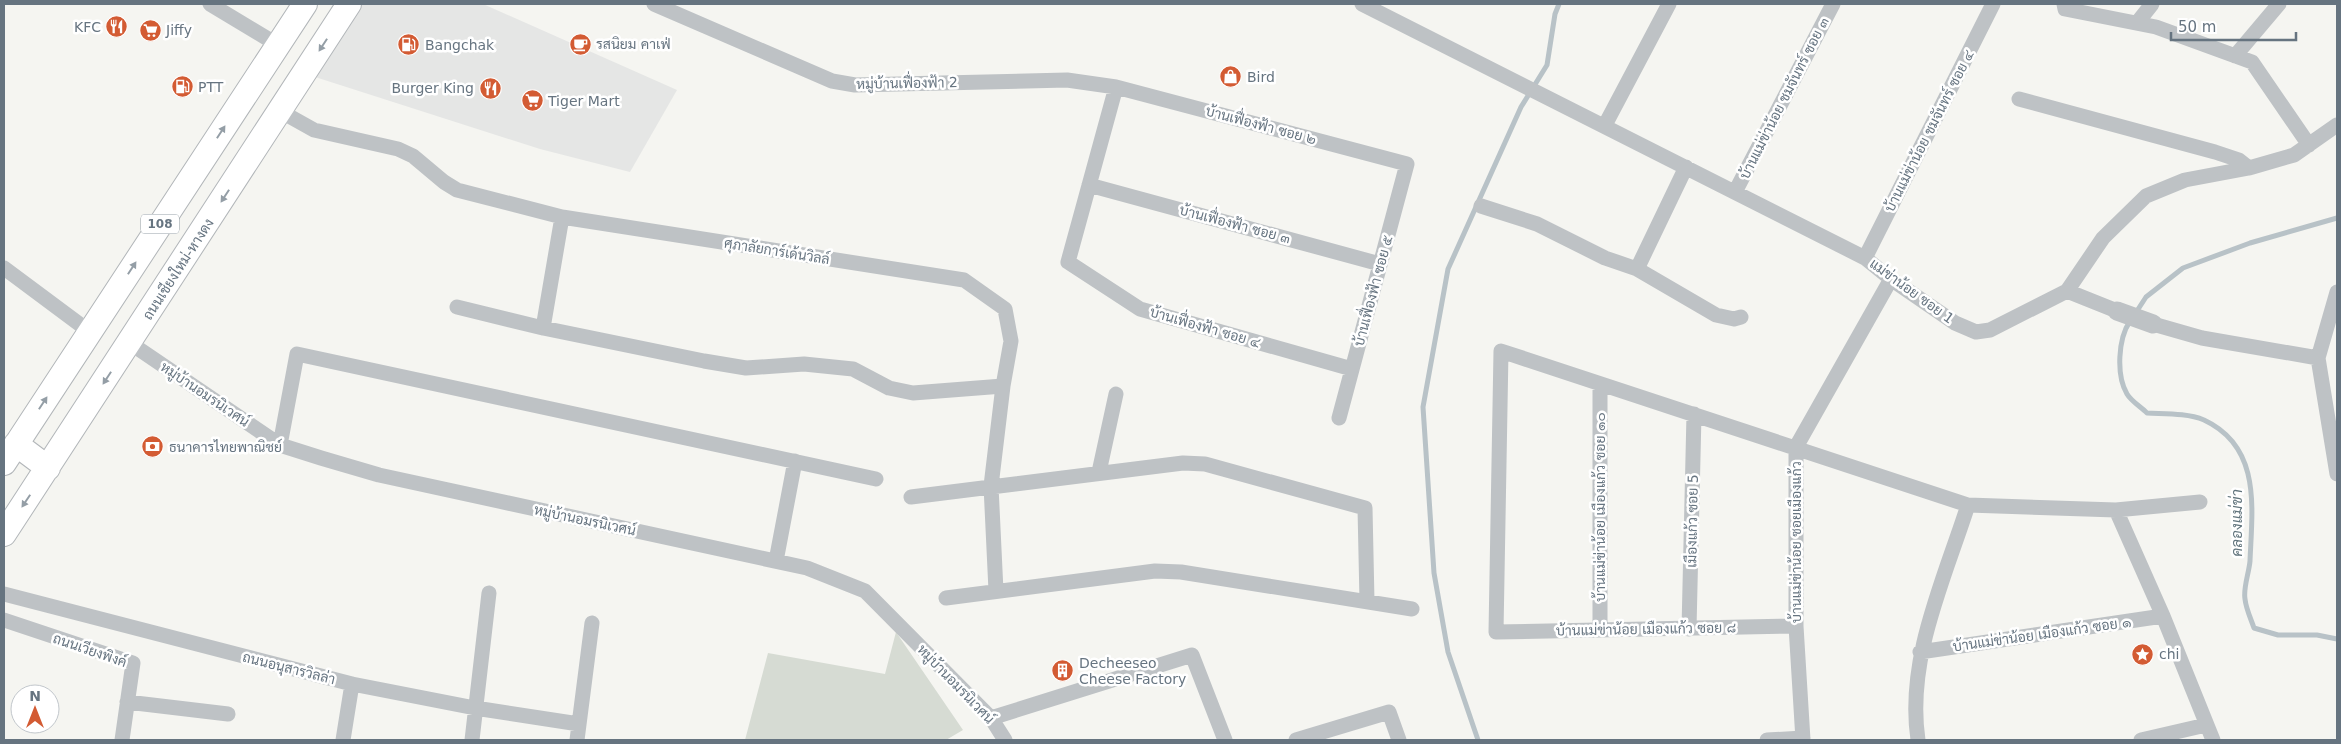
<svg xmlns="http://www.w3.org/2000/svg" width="2341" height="744" font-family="'DejaVu Sans',Sarabun,sans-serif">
	<rect width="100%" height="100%" fill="#f5f5f1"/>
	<path fill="#e5e6e5" d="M 359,4 L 483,4 L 677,90 L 630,172 L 540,149 L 312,76 Z"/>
	<path fill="#d6dbd3" d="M 896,632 L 963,730 L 946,740 L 745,740 L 768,653 L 885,674 Z"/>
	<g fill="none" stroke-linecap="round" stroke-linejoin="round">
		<path stroke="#b8c2c7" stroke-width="5" d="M 2135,314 L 2146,297 L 2183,268 L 2250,243 L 2337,218
			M 2130,321 C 2118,339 2116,375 2127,394 C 2131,401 2141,407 2147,413 C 2165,414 2187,413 2204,420 C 2262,447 2252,509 2250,561 C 2249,573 2243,588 2245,599 C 2246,609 2251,619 2254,628 L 2278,635 L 2317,635 L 2337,639
			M 1478,740 L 1448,652 L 1434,573 L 1423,407 L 1448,269 L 1521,107 L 1547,65 L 1555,14 L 1559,4"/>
		<defs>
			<path id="primary" d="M 16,444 L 48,468
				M 4,463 L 305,4
				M 4,534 L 349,4"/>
		</defs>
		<use href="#primary" stroke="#b2b6b9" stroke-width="26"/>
		<path stroke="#bec2c5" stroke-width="15" d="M 210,4 L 278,45
			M 654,4 L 832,81 L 855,85 L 1067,80 L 1116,87 L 1407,164 L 1339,418
			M 1362,4 L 1865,258 L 1891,279 L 1955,323 L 1976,332 L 1990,330 L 2067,291 L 2103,238 L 2146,196 L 2185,180 L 2249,168 L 2294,155 L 2337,125
			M 2064,4 L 2065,9 L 2156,27 L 2252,62 L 2309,145
			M 2137,23 L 2152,4
			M 2235,56 L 2279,4
			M 1116,87 L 1068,262 L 1140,309 L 1352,369
			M 2019,99 L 2215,152 L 2239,160 L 2249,168
			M 280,111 L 314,130 L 398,149 L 413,156 L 444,182 L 457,190 L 562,217 L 964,280 L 1005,309 L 1011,341 L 1003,386 L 991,486 L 996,591
			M 1605,125 L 1669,4
			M 1089,185 L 1380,264
			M 1735,192 L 1833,4
			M 1481,206 L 1537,224 L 1605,258 L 1637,269 L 1716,315 L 1734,319 L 1741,317
			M 1865,258 L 1993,4
			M 4,268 L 90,332
			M 1637,269 L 1686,167
			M 2067,291 L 2117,311
			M 2337,292 L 2318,358 L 2337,474
			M 457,307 L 543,328 L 704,361 L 746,368 L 804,364 L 853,369 L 889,388 L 913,393 L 1003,386
			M 2153,324 L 2202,338 L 2318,358
			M 543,328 L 562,217
			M 130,343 L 280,445 L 321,458 L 379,475 L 807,568 L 865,591 L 991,718 L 1005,740
			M 1600,384 L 1600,630
			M 280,445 L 297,354 L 876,479
			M 1099,472 L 1116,394
			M 911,497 L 1183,463 L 1205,464 L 1365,508 L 1367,601
			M 2116,510 L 2163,616 L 2213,740
			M 776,561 L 795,461
			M 4,594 L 352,684 L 475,708 L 579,724
			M 946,598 L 1155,571 L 1181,572 L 1412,609
			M 4,620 L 133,663 L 122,740
			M 1796,626 L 1496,632 L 1501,351 L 1968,505 L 2116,510 L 2200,502
			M 1689,629 L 1694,414
			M 1920,652 L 2163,616
			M 127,702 L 228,714
			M 991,718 L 1192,655 L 1225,740
			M 343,740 L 352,684
			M 472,740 L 489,593
			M 577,740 L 592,623
			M 1296,740 L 1389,712 L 1399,740
			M 1767,740 L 1803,738
			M 1803,740 L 1796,626 L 1796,447 L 1891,279
			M 1918,740 C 1906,660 1944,580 1968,505
			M 2141,740 L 2206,725"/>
		<path stroke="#bec2c5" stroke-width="19" d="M 2117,311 L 2153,324"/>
		<use href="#primary" stroke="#fff" stroke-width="24"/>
	</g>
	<defs><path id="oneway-solid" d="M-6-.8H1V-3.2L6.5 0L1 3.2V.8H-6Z" transform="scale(1.25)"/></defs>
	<g fill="#949ea6">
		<use href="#oneway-solid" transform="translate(323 45) rotate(123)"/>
		<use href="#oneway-solid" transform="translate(221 132) rotate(-57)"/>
		<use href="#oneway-solid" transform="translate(225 196) rotate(123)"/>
		<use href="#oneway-solid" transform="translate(132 268) rotate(-57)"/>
		<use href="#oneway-solid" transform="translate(107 378) rotate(123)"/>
		<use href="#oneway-solid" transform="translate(43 403) rotate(-57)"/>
		<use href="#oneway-solid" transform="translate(26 501) rotate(124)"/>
	</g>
	<defs>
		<symbol id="restaurant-disc" viewBox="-11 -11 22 22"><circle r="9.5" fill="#d35b33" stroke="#fff"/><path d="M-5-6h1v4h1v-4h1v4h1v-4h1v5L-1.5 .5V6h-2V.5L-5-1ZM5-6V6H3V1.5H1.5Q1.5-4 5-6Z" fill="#fff"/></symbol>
		<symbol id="supermarket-disc" viewBox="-11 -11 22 22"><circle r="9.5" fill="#d35b33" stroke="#fff"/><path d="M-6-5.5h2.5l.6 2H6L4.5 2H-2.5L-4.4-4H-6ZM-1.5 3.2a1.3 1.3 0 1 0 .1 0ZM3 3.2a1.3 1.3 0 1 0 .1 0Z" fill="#fff"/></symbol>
		<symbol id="cafe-disc" viewBox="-11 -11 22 22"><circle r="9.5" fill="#d35b33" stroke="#fff"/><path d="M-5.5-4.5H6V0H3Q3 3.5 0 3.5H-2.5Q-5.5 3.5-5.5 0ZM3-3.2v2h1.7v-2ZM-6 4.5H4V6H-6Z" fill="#fff"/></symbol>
		<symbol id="fuel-disc" viewBox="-11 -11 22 22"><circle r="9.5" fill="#d35b33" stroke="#fff"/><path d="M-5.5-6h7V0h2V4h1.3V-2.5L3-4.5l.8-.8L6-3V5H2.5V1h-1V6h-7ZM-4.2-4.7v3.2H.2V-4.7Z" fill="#fff"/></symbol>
		<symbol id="shop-disc" viewBox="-11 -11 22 22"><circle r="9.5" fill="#d35b33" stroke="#fff"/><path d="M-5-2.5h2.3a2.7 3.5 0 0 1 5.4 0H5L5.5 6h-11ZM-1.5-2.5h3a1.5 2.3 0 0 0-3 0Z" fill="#fff"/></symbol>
		<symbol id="bank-disc" viewBox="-11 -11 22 22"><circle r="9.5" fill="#d35b33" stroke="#fff"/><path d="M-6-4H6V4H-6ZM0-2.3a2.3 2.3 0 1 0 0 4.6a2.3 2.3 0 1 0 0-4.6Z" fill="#fff"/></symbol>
		<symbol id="sight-disc" viewBox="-11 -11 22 22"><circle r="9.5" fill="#d35b33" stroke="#fff"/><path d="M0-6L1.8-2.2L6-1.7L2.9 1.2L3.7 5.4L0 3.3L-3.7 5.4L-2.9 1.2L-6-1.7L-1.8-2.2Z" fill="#fff"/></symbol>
		<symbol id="building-disc" viewBox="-11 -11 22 22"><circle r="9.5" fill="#d35b33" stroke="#fff"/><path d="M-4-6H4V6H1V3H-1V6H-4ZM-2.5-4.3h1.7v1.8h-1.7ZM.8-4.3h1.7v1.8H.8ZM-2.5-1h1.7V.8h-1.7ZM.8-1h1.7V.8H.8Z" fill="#fff"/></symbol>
	</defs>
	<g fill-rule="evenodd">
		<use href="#restaurant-disc" x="104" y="14" width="25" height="25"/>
		<use href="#supermarket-disc" x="138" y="18" width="25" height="25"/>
		<use href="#cafe-disc" x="568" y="32" width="25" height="25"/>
		<use href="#fuel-disc" x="396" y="32" width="25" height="25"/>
		<use href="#shop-disc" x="1218" y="64" width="25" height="25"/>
		<use href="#fuel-disc" x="170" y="74" width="25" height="25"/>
		<use href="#restaurant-disc" x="478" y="76" width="25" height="25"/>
		<use href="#supermarket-disc" x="520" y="88" width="25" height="25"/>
		<use href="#bank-disc" x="140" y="434" width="25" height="25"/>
		<use href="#sight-disc" x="2130" y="642" width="25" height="25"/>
		<use href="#building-disc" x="1050" y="658" width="25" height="25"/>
	</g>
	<g text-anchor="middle" stroke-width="5" stroke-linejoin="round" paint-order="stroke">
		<rect fill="#fff" stroke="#949ea6" stroke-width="1" x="141" y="214.5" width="38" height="19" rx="4"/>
		<g font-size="12" font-weight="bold" fill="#667480">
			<text x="160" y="228">108</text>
		</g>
		<g font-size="14" fill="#667480" stroke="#fff" text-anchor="start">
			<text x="101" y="32" text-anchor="end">KFC</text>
			<text x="166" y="35">Jiffy</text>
			<text x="596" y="49">รสนิยม คาเฟ่</text>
			<text x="425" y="50">Bangchak</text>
			<text x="1247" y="82">Bird</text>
			<text x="198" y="92">PTT</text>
			<text x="474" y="93" text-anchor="end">Burger King</text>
			<text x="548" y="106">Tiger Mart</text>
			<text x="169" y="452">ธนาคารไทยพาณิชย์</text>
			<text x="2159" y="659">chi</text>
			<text x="1079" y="668">Decheeseo<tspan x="1079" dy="16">Cheese Factory</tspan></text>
		</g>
		<g font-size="14" fill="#667480" stroke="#fff">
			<text transform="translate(907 83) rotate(-1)" y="5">หมู่บ้านเฟื่องฟ้า 2</text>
			<text transform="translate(1784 98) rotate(-63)" y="5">บ้านแม่ข่าน้อย ชมจันทร์ ซอย ๓</text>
			<text transform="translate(1261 125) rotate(15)" y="5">บ้านเฟื่องฟ้า ซอย ๒</text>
			<text transform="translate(1929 131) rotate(-63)" y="5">บ้านแม่ข่าน้อย ชมจันทร์ ซอย ๔</text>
			<text transform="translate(1235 224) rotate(15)" y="5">บ้านเฟื่องฟ้า ซอย ๓</text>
			<text transform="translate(777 251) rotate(9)" y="5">ศุภาลัยการ์เด้นวิลล์</text>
			<text transform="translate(178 269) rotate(-57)" y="5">ถนนเชียงใหม่-หางดง</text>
			<text transform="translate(1373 291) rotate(-75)" y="5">บ้านเฟื่องฟ้า ซอย ๕</text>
			<text transform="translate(1912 291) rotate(36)" y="5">แม่ข่าน้อย ซอย 1</text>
			<text transform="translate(1205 327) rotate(16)" y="5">บ้านเฟื่องฟ้า ซอย ๔</text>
			<text transform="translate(205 394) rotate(34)" y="5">หมู่บ้านอมรนิเวศน์</text>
			<text transform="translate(1600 507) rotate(-90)" y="5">บ้านแม่ข่าน้อย เมืองแก้ว ซอย ๑๐</text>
			<text transform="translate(585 520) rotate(12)" y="5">หมู่บ้านอมรนิเวศน์</text>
			<text transform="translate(1692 521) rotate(-89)" y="5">เมืองแก้ว ซอย 5</text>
			<text transform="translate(1796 542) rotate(-90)" y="5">บ้านแม่ข่าน้อย ซอยเมืองแก้ว</text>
			<text transform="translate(1646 629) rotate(-1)" y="5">บ้านแม่ข่าน้อย เมืองแก้ว ซอย ๘</text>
			<text transform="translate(2042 634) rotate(-8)" y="5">บ้านแม่ข่าน้อย เมืองแก้ว ซอย ๑</text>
			<text transform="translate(90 650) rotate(19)" y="5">ถนนเวียงพิงค์</text>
			<text transform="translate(289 668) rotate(14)" y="5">ถนนอนุสารวิลล่า</text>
			<text transform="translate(956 684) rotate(46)" y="5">หมู่บ้านอมรนิเวศน์</text>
		</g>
		<g font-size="15" font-style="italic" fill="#62757d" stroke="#fff">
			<text transform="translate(2237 523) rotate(-90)" y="5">คลองแม่ข่า</text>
		</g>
	</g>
	<rect width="2341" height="744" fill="none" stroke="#667480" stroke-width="10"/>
	<g transform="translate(35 709)"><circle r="24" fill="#ffffff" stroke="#c2c7cc"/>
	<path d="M0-4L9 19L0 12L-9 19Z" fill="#d35b33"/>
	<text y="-8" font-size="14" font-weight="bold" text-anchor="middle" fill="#667480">N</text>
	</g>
	<path d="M2171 32v8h125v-8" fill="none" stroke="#667480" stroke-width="2.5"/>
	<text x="2178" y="32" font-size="15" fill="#667480" stroke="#ffffff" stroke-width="4" paint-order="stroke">50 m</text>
</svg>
